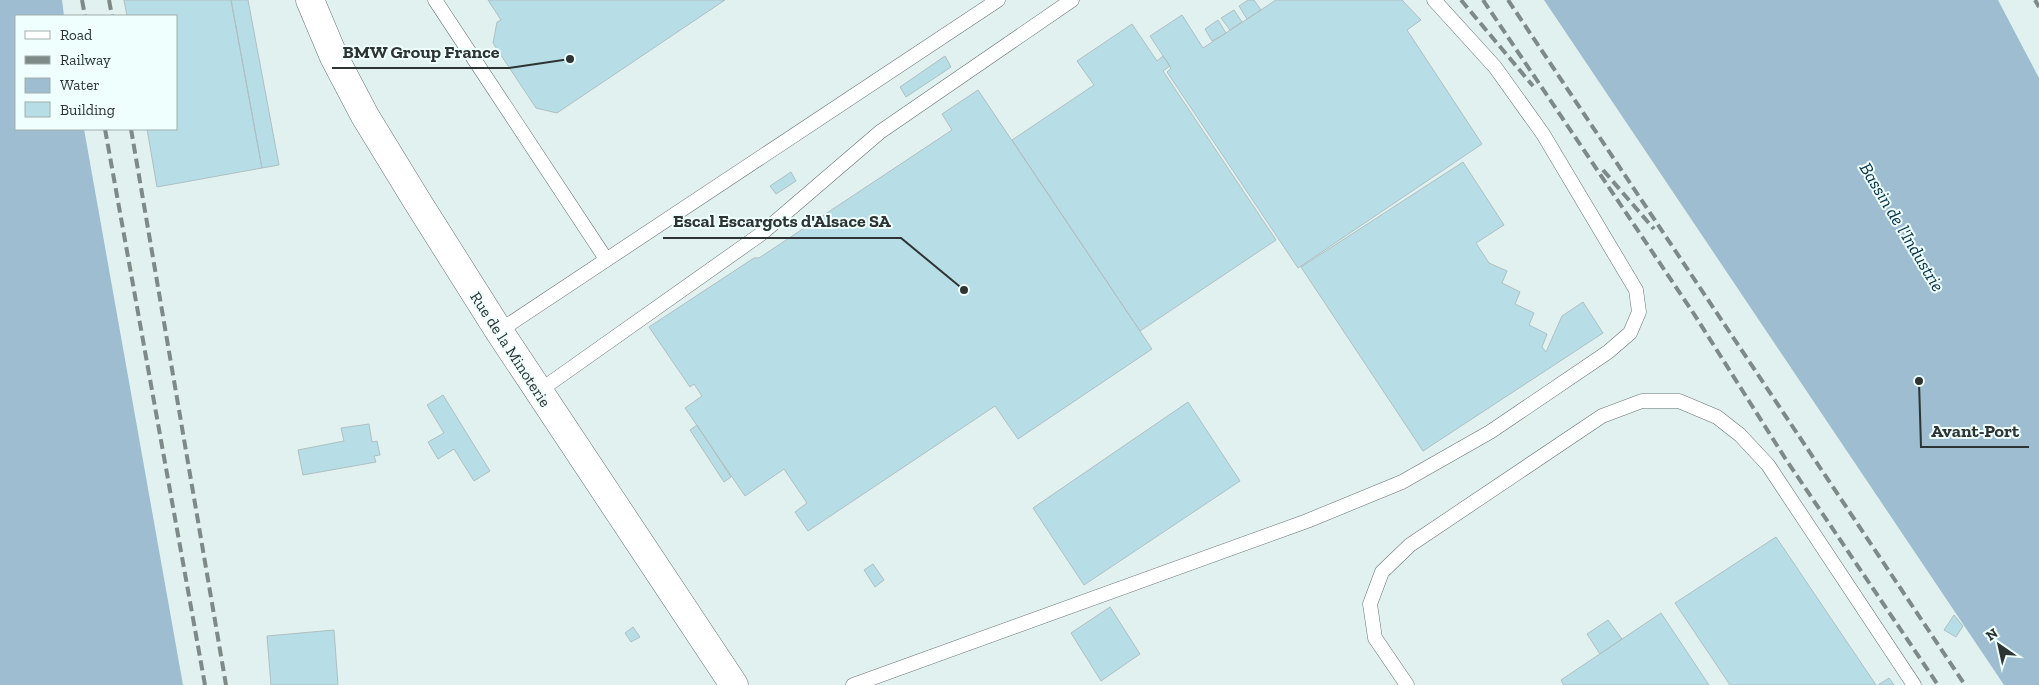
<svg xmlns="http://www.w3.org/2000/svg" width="2039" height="685" font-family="'Zilla Slab',serif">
	<rect width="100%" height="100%" fill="#e1f1ef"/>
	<path fill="#9ebdd0" d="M 0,0 L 62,0 L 64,16 L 16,16 L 16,129 L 84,129 L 183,685 L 0,685 Z
		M 1544,0 L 1998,0 L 2039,78 L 2039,685 L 2004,685 Z"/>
	<path fill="#b7dee6" stroke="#afbfc2" d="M 124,0 L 231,0 L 262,168 L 157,187 L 147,129 L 176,129 L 176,16 L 127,16 Z
		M 231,0 L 248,0 L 279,165 L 262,168 Z
		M 488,0 L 725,0 L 557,113 L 536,108 L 493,43 L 497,22 L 501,20 Z
		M 1248,0 L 1254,0 L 1261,10 L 1247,19 L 1239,6 Z
		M 1276,0 L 1402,0 L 1421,20 L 1407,30 L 1482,144 L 1298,268 L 1167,72 L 1171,68 L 1150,36 L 1182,15 L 1203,48 Z
		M 1234,10 L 1242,22 L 1230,30 L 1221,18 Z
		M 1218,20 L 1226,33 L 1212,41 L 1205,29 Z
		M 1132,24 L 1157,61 L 1163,56 L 1170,66 L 1163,71 L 1276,240 L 1140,331 L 1012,140 L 1094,85 L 1077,61 Z
		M 945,56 L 951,67 L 906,97 L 900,87 Z
		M 978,90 L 1152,349 L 1018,439 L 995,406 L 808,531 L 795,512 L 807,503 L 784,469 L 745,496 L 685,408 L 702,396 L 694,384 L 690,387 L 649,327 L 754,258 L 759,258 L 952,130 L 942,114 Z
		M 1463,162 L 1504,225 L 1476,243 L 1489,263 L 1507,271 L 1502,283 L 1520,292 L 1515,304 L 1534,313 L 1529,325 L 1547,334 L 1542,347 L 1546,352 L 1562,316 L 1583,302 L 1603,333 L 1423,451 L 1301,267 Z
		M 791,172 L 796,181 L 776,194 L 770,186 Z
		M 443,395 L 490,471 L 474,481 L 454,449 L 438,459 L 428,442 L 444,433 L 427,405 Z
		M 1188,402 L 1240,481 L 1084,585 L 1033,508 Z
		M 369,424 L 372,442 L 377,441 L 380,455 L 374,456 L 376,462 L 303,475 L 298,450 L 344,441 L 341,428 Z
		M 697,425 L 731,477 L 724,482 L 690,430 Z
		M 1776,537 L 1876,685 L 1730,685 L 1675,603 Z
		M 873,564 L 884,580 L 875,587 L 864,570 Z
		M 1110,607 L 1140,654 L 1101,681 L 1071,633 Z
		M 1661,613 L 1709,685 L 1564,685 L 1561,680 Z
		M 1954,615 L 1963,626 L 1956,637 L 1944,630 Z
		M 1608,620 L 1622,639 L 1600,654 L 1587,634 Z
		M 633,627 L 640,637 L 631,642 L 625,633 Z
		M 334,630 L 338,685 L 271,685 L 267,636 Z
		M 1889,678 L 1894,685 L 1878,685 Z"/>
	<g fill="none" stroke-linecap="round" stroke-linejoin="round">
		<defs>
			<path id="lane" d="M 435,0 L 606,259
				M 499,331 L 998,0
				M 539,391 L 761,234 L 880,132 L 1072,0
				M 853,685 L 1307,521 L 1402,482 L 1490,432 L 1608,352 L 1630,333 L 1639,312 L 1636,290 L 1543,134 L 1495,67 L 1434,0
				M 1407,685 L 1375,638 L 1370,604 L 1382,572 L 1410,545 L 1602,416 L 1642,401 L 1679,401 L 1717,417 L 1740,435 L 1768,465 L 1914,685"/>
			<path id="street" d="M 310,0 L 334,57 L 365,116 L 417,201 L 499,331 L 734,685"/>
		</defs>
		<use href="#lane" stroke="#657472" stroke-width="15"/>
		<use href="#street" stroke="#657472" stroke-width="29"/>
		<use href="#lane" stroke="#fff" stroke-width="14"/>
		<use href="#street" stroke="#fff" stroke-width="28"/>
		<path stroke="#7e8a88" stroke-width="4" stroke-dasharray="10 5" stroke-linecap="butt" d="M 82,0 L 85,16
			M 109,0 L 112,16
			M 1461,0 L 1533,86
			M 1483,0 L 1694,314 L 1785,458 L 1938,685
			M 1508,0 L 1965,685
			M 2035,0 L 2039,7
			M 105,129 L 205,685
			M 131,129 L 226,685
			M 1603,170 L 1654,229"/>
	</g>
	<g text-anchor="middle" stroke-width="4" stroke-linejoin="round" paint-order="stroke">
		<g font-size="16" fill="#2d3433" stroke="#eefffd">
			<text transform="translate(511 349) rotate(57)" y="6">Rue de la Minoterie</text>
		</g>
		<g font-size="18" font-style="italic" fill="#043044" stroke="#eefffd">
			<text transform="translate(1902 227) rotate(59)" y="6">Bassin de l'Industrie</text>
		</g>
	</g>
	<path fill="none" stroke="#2d3433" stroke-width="2" d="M570 59L509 68H332M964 290L901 238H663M1919 381L1921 447H2029"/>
	<g fill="#2d3433" stroke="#eefffd" stroke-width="2">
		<circle cx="570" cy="59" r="5"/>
		<circle cx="964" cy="290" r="5"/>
		<circle cx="1919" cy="381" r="5"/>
	</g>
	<g font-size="18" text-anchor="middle" font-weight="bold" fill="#2d3433" stroke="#eefffd" stroke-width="4" stroke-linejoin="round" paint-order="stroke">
		<text x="421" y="58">BMW Group France</text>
		<text x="782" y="227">Escal Escargots d'Alsace SA</text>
		<text x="1975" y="437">Avant-Port</text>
	</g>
	<rect x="15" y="15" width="162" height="115" fill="#eefffd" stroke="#a1aeac"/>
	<rect x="25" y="31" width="25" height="8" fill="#ffffff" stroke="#a1aeac"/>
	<text x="60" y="40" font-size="15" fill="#2d3433">Road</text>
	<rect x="25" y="56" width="25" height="8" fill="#7e8a88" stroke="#a1aeac"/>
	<text x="60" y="65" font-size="15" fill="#2d3433">Railway</text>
	<rect x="25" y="78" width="25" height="15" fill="#9ebdd0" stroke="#a1aeac"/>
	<text x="60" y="90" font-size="15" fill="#2d3433">Water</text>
	<rect x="25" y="102" width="25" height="15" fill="#b7dee6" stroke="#a1aeac"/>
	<text x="60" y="115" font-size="15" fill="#2d3433">Building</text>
	<g transform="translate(1999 645) rotate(326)" stroke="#eefffd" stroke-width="4" paint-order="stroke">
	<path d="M0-4L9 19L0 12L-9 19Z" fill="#2d3433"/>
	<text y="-8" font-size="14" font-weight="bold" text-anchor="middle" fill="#2d3433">N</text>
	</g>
</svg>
